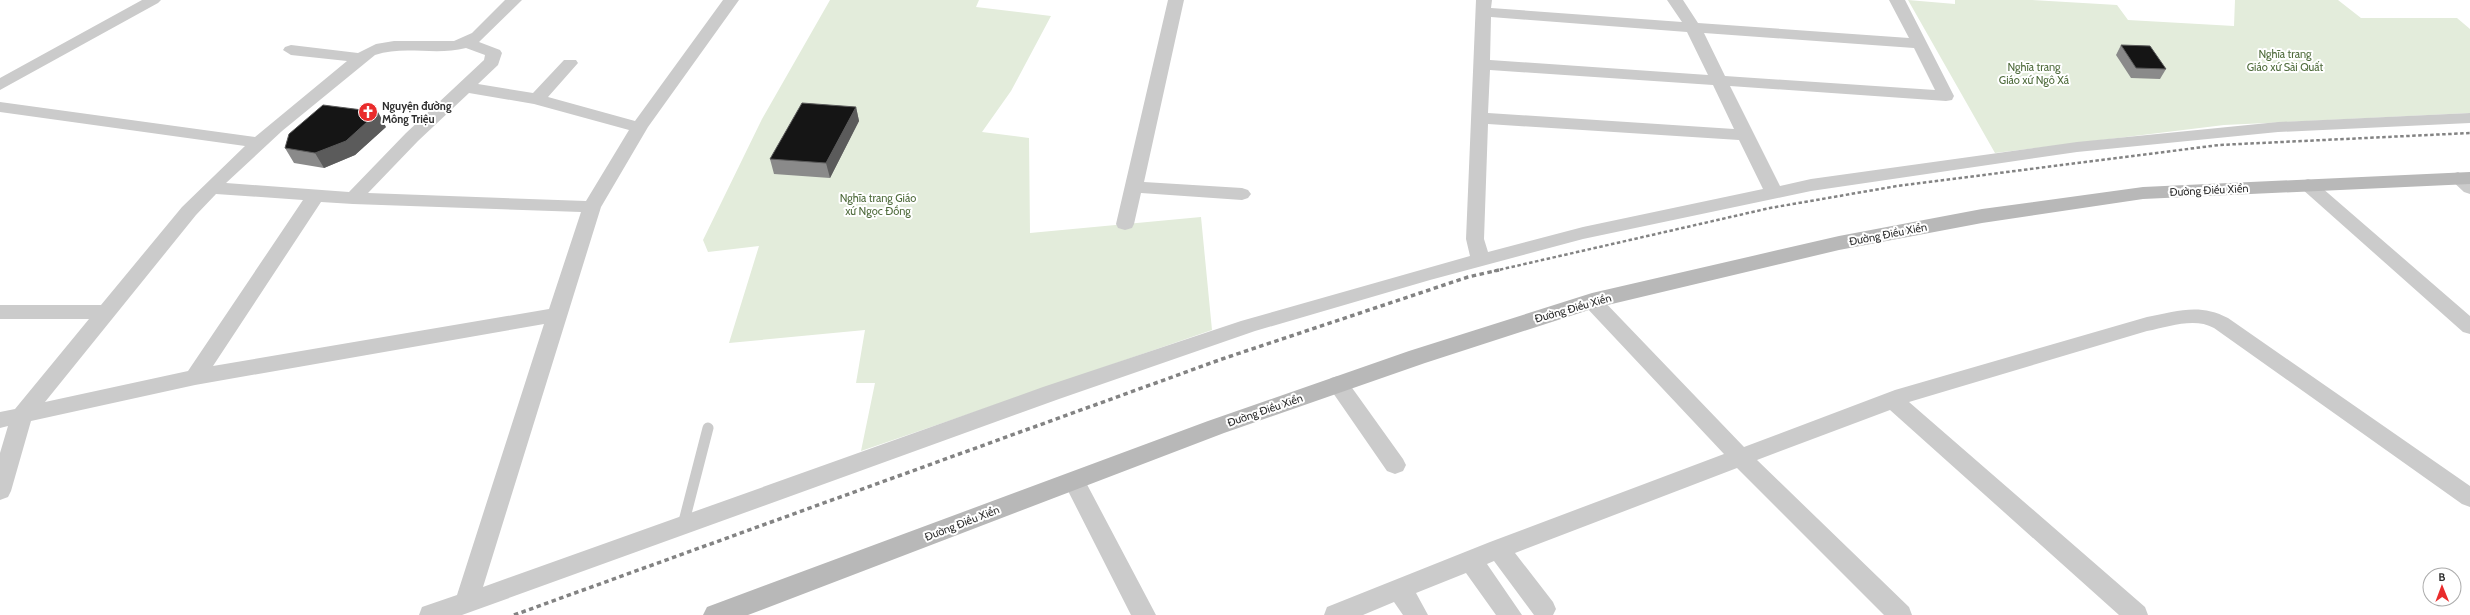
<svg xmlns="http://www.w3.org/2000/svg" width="2470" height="615" font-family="Cabin,sans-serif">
	<rect width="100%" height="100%" fill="#fff"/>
	<path fill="#e3ecdb" d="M 830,0 L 979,0 L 976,7 L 1051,16 L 1011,91 L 982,132 L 1029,138 L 1030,233 L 1201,217 L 1212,330 L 861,451 L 875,383 L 856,383 L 865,330 L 729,343 L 759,246 L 708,252 L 703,240 L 762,119 Z
		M 1908,0 L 1955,4 L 1955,0 L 2032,0 L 2117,5 L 2128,20 L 2234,26 L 2235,0 L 2338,0 L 2361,18 L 2457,18 L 2470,29 L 2470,113 L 2224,125 L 1995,153 Z"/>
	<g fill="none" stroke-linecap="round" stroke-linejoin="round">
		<path stroke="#cbcbcb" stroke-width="11" d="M 683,525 L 708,428"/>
		<path fill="#cbcbcb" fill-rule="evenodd" d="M 142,0 L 161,0 L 158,3 L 0,90 L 0,78 Z
			M 505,0 L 522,0 L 479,42 L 500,50 L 502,53 L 498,65 L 478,84 L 533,93 L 564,60 L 576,60 L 578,63 L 548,97 L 635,121 L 723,0 L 739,0 L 648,127 L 601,207 L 483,587 L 1043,387 L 1241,321 L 1470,256 L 1466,239 L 1476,0 L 1492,0 L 1491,8 L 1682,22 L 1667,0 L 1683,0 L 1698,23 L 1909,38 L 1889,0 L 1905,0 L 1954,96 L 1952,100 L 1946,101 L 1730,86 L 1780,186 L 1811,179 L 2077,142 L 2278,122 L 2470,113 L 2470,123 L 2278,132 L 2077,152 L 1811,191 L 1583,239 L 1430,280 L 1255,331 L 1059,399 L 462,615 L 419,615 L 422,607 L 457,595 L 544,324 L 195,385 L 31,421 L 11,491 L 8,497 L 0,500 L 0,453 L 8,426 L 0,428 L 0,412 L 15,409 L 89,319 L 0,319 L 0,305 L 101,305 L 182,207 L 245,146 L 0,112 L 0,102 L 255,137 L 347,61 L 291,55 L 283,50 L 285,47 L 291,45 L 358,53 L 376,44 L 394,41 L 454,41 L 472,33 ZM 1491,17 L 1687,32 L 1708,75 L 1490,60 ZM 1704,33 L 1914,48 L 1935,90 L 1725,76 ZM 466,48 L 485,55 L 484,60 L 406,133 L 349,192 L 226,183 L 282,131 L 375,55 C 404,45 435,56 466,48 ZM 1490,70 L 1713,85 L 1734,129 L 1488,113 ZM 469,93 L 534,104 L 629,130 L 586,201 L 368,193 L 418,141 ZM 1488,124 L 1739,140 L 1763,189 L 1583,227 L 1488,252 L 1484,239 ZM 216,194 L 303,200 L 188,371 L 45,402 L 196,215 ZM 321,202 L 353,204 L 581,212 L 549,309 L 213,366 Z
			M 1168,0 L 1184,0 L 1144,182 L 1242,188 L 1248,190 L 1251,194 L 1248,198 L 1242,200 L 1141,193 L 1134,224 L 1132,228 L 1125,230 L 1118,228 L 1116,224 Z
			M 2458,172 L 2470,179 L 2470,194 L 2464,192 L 2449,178 L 2452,174 Z
			M 2308,179 L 2314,181 L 2470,316 L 2470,334 L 2463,332 L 2302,189 L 2299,185 L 2302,181 Z
			M 1592,294 L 1599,296 L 1744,447 L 1895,390 L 2147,317 C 2177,311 2200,303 2228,318 L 2470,486 L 2470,507 L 2462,504 L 2214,328 C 2194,317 2169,327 2147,331 L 1909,402 L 2145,607 L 2148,615 L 2119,615 L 1890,410 L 1757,460 L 1909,607 L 1912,615 L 1884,615 L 1737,468 L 1515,553 L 1553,602 L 1556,609 L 1553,615 L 1534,615 L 1494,561 L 1487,564 L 1522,615 L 1496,615 L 1466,573 L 1416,593 L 1428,615 L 1403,615 L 1394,602 L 1363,615 L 1324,615 L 1327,607 L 1490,542 L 1724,454 L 1585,306 L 1582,301 L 1585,296 Z
			M 1338,376 L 1345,378 L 1403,459 L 1406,465 L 1403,471 L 1395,474 L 1387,471 L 1331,390 L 1327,384 L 1331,378 Z
			M 1074,472 L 1082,475 L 1156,615 L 1131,615 L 1063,481 L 1066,475 Z"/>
		<path fill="#b8b8b8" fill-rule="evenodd" d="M 2470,172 L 2470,184 L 2143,199 L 1982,223 L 1839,250 L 1595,308 L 1425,363 L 1224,433 L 748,615 L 703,615 L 707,607 L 1208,421 L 1409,351 L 1592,293 L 1839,236 L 1982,209 L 2143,187 Z"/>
		<path stroke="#838383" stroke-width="2.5" stroke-dasharray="3.5 2.5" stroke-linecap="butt" d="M 1494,271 L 1770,208 L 1897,186 L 2219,145 L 2470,133"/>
		<path stroke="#838383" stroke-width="3.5" stroke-dasharray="4.5 3.5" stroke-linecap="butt" d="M 514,615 L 1222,359 L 1468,277 L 1499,270"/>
	</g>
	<path fill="#8a8a8a" d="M 2121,45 L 2166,69 L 2160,79 L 2131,78 L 2116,55 Z
		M 856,107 L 859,121 L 830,178 L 774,174 L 770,159 Z
		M 386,127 L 355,155 L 324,168 L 294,163 L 285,148 Z"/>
	<path fill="#5b5b5b" d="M 856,107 L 859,121 L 830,178 L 826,163 Z
		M 378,112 L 386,127 L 355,155 L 324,168 L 315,153 Z"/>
	<path fill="#151515" stroke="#5b5b5b" d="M 2121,45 L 2150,46 L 2166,69 L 2136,68 Z
		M 802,103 L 856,107 L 826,163 L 770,159 Z
		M 323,105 L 378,112 L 346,141 L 315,153 L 285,148 L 289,134 Z"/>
	<defs>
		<symbol id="church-disc" viewBox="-11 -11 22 22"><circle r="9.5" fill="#e92c2c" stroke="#fff"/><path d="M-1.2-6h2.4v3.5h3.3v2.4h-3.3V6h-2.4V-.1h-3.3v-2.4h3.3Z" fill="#fff"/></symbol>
	</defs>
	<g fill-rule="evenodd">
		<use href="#church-disc" x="357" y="101" width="22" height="22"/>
	</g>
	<g text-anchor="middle" stroke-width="4" stroke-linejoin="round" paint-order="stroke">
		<g font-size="11" fill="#4d6a3a" stroke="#fff">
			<text x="2285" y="58">Nghĩa trang<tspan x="2285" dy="13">Giáo xứ Sài Quất</tspan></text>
			<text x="2034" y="71">Nghĩa trang<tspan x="2034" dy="13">Giáo xứ Ngô Xá</tspan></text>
			<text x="878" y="202">Nghĩa trang Giáo<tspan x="878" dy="13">xứ Ngọc Đồng</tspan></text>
		</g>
		<g font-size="11" font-weight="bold" fill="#2e2e2e" stroke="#fff" text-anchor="start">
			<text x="382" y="110">Nguyện đường<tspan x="382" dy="13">Mông Triệu</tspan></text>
		</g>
		<g font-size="11" fill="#2e2e2e" stroke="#fff">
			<text transform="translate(2209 190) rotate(-3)" y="4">Đường Điều Xiển</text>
			<text transform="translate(1888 234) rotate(-11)" y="4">Đường Điều Xiển</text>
			<text transform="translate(1573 308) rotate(-16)" y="4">Đường Điều Xiển</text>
			<text transform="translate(1265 410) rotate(-19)" y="4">Đường Điều Xiển</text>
			<text transform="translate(962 523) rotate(-21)" y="4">Đường Điều Xiển</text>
		</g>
	</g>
	<g transform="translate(2442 587) rotate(359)"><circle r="19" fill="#ffffff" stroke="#ababab"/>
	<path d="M0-3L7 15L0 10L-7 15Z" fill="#e92c2c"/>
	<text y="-6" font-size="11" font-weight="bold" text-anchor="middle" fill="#2e2e2e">B</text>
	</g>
</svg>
